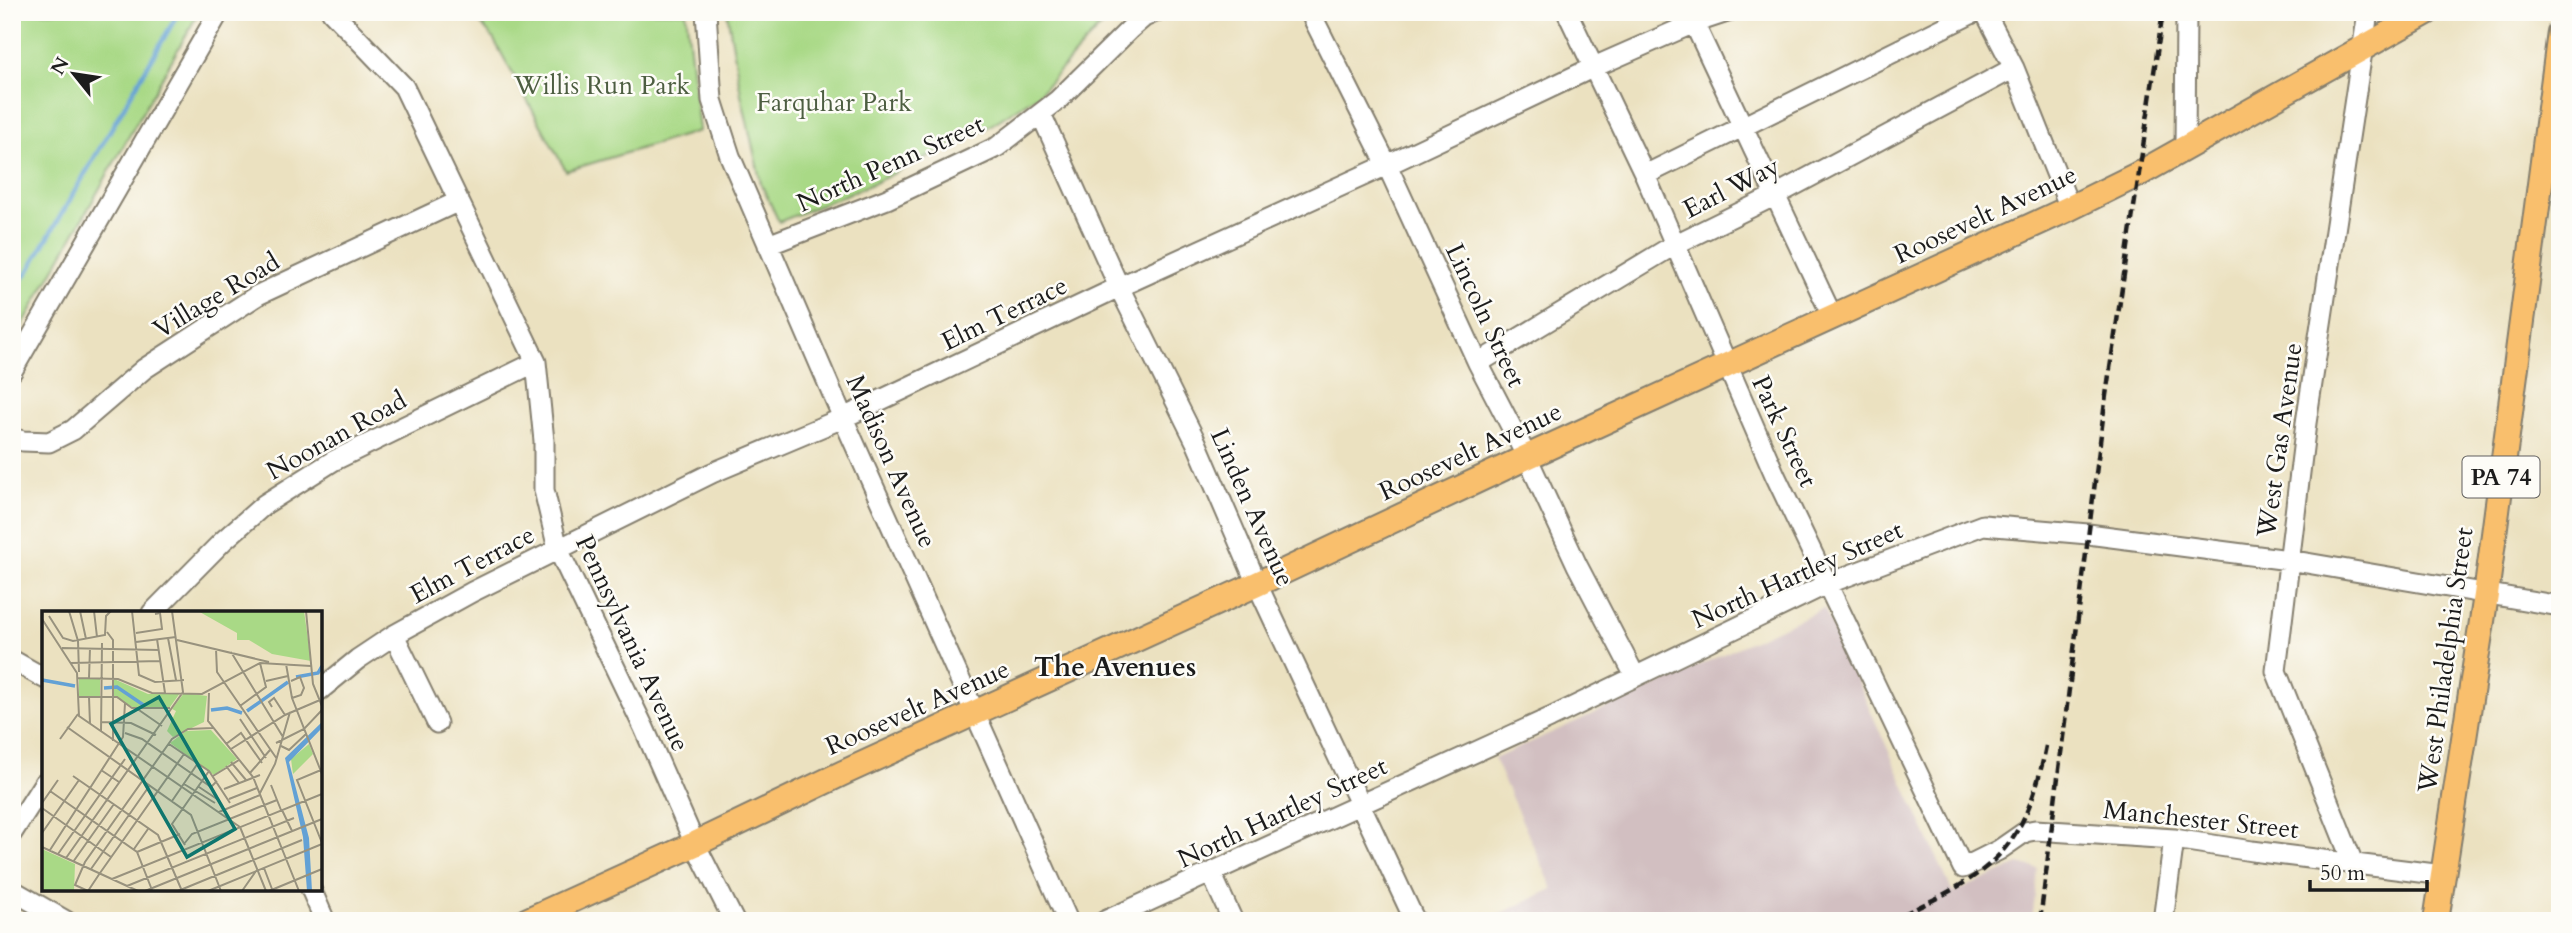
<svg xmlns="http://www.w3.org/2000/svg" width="2572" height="933" font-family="Cardo,serif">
	<rect width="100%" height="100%" fill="#fdfcf7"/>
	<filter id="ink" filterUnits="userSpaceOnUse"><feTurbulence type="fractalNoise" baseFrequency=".0143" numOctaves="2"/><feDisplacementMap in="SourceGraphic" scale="14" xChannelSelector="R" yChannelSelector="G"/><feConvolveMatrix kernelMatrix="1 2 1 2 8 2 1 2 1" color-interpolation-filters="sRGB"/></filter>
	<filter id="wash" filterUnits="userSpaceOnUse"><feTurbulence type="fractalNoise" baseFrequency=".00686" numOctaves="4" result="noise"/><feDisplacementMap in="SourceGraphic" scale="28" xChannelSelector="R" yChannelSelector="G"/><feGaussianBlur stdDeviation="1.57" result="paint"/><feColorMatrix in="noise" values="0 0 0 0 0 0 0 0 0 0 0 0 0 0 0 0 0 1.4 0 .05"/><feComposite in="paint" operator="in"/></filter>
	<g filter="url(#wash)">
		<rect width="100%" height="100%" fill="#ebe1c0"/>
		<path fill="#d2bfc1" d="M 1824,608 L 1953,893 L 2019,864 L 2038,869 L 2032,921 L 1485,921 L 1553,889 L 1494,759 Z"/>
		<path fill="#a9d986" stroke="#627a51" stroke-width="2" d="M 12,12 L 199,12 L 12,344 Z
			M 471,12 L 686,12 L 699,131 L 566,171 L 493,38 Z
			M 727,12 L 1119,12 L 1097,30 L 1038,95 L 985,129 L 872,184 L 779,222 L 761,184 L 741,94 Z"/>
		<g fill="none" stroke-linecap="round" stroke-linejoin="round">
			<path stroke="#63a1d5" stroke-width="4.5" d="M 12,290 L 28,272 L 179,12"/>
		</g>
	</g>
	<g filter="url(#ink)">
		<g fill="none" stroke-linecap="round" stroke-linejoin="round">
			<defs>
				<path id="minor" d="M 332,12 L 404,87 L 536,362 L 544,441 L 544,490 L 558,549 L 644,728 L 695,844 L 734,921
					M 706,12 L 712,100 L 730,156 L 843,418 L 1068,921
					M 1310,12 L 1387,165 L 1478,363 L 1527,457 L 1577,565 L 1635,676
					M 1567,12 L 1645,175 L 1775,475 L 1963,868 L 1999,850 L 2025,832 L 2035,830 L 2174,839 L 2252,851 L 2443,875
					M 1985,12 L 2014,68 L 2070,208
					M 1694,23 L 1833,318
					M 1041,114 L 1119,287 L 1196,442 L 1257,584 L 1415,921
					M 2185,148 L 2186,12
					M 1645,175 L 1975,12
					M 768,245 L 887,199 L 997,147 L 1058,100 L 1130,29 L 1144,17 L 1155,12
					M 1478,363 L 1674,245 L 1776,195 L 2014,68
					M 12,371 L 219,12
					M 12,438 L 23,441 L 49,442 L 73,430 L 144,369 L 258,295 L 459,201
					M 152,613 L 223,541 L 265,504 L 333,461 L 536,362
					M 394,635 L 437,723
					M 12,660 L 44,678
					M 320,690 L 358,659 L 394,635 L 472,592 L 712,473 L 843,418 L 1119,287 L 1387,165 L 1594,67 L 1694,23 L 1727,12
					M 12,833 L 44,783
					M 2353,863 L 2276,671 L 2306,423 L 2368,12
					M 1211,873 L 1233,921
					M 311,889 L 325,921
					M 12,890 L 66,921
					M 1105,921 L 1550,718 L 1829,583 L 1983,525 L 2088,534 L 2289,560 L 2560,606
					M 2163,921 L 2174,839"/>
				<path id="major" d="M 526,921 L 695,844 L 843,773 L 1257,584 L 1527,457 L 2070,208 L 2137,175 L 2427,12
					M 2436,921 L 2486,595 L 2560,32"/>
			</defs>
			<use href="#minor" stroke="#847e6e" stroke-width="23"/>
			<use href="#major" stroke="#847e6e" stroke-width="28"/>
			<use href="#minor" stroke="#fff" stroke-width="19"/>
			<use href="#major" stroke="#f9bf6d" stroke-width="24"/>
			<path stroke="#1c1c1c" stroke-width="4.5" stroke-dasharray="10 5" stroke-linecap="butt" d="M 1889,921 C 1986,876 2024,857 2046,746
				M 2040,921 L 2105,402 L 2163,12"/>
		</g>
	</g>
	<g text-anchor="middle" stroke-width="5" stroke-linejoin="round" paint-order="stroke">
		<rect fill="#fdfcf7" stroke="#605f5e" stroke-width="2" x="2462.5" y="456.5" width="77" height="41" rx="5"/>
		<g font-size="24" font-weight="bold" fill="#1c1c1c">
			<text x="2501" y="485">PA 74</text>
		</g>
		<g font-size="26" fill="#4d5e41" stroke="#fdfcf7">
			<text x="602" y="94">Willis Run Park</text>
			<text x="834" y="111">Farquhar Park</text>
		</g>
		<g font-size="26" fill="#1c1c1c" stroke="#fdfcf7">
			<text transform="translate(890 163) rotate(-24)" y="9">North Penn Street</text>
			<text transform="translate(1731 187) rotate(-27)" y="9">Earl Way</text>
			<text transform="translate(1985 214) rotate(-25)" y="9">Roosevelt Avenue</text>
			<text transform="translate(216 295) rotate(-31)" y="9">Village Road</text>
			<text transform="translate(1004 313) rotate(-26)" y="9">Elm Terrace</text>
			<text transform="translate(1486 315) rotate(65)" y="9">Lincoln Street</text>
			<text transform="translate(1785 431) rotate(65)" y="9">Park Street</text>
			<text transform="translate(336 435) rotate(-29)" y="9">Noonan Road</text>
			<text transform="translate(2279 440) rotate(-82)" y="9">West Gas Avenue</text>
			<text transform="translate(1470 451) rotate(-25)" y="9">Roosevelt Avenue</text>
			<text transform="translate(892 461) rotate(66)" y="9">Madison Avenue</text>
			<text transform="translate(1253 507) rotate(66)" y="9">Linden Avenue</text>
			<text transform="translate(472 564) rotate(-28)" y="9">Elm Terrace</text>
			<text transform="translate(1797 574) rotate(-24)" y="9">North Hartley Street</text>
			<text transform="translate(633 643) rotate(65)" y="9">Pennsylvania Avenue</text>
			<text transform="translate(2445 660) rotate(-82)" y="9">West Philadelphia Street</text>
			<text transform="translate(917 707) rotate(-24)" y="9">Roosevelt Avenue</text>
			<text transform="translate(1282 812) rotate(-25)" y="9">North Hartley Street</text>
			<text transform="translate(2201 819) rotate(6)" y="9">Manchester Street</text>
		</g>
		<g font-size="28" font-weight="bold" fill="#1c1c1c" stroke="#fdfcf7">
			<text x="1115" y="676">The Avenues</text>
		</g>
	</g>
	<g transform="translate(42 611)">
		<rect width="280" height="280" fill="#ebe1c0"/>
		<path d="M 156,0 L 262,0 L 269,50 L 230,43 L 207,29 L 195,29 L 195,22 ZM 37,68 L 58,68 L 58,85 L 37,85 ZM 72,68 L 106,83 L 138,82 L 128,96 L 92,97 L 72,85 ZM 142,82 L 165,85 L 162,111 L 131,126 L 125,120 L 134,100 L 130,98 ZM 169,119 L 195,148 L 172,164 L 128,132 L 144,120 ZM 267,133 L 271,143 L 251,163 L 249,148 ZM 0,238 L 33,253 L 32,280 L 0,280 Z" fill="#a9d986"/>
		<path d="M 280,111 L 280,117 L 247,151 L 267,227 L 270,280 L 265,280 L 261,226 L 243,147 Z" fill="#63a1d5"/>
		<path fill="none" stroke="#63a1d5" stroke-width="3.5" d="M 254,66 L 276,62 L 280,55M 0,69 L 33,75M 62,77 L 75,76 L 103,95M 169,99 L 185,97 L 200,102M 205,100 L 246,71"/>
		<path fill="none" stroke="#98927e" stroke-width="2" d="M 27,0 L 36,30 L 37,61M 38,0 L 44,28M 52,0 L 55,26M 90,0 L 97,64 L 113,71 L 142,69M 264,0 L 271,73 L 280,95M 7,5 L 21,27 L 31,30 L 63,24 L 64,5 L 69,0M 0,8 L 35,62 L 37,105 L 198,216M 65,21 L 71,29 L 71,130M 94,22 L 120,18 L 118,2 L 113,3M 126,27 L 134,69M 115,28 L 123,82M 135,29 L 227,51M 94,31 L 134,26M 20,37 L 117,39M 174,38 L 175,61 L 235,148M 189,41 L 241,126M 29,52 L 118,50M 244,53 L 250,87 L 280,163M 36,67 L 76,68 L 110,82 L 160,83 L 218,52 L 269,55M 47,67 L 48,37M 224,70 L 246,65M 249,70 L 258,66 L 262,77 L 259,84 L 250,87M 167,82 L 166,110 L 211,166 L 257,280M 36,86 L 75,86 L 90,97 L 128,97M 47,86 L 48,113M 198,95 L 224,76 L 218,52M 230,96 L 227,91 L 232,87 L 243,104M 94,97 L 120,115M 198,108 L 224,147M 59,111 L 89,112 L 114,124M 25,116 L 149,204 L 179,280M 59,121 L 60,32M 83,122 L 100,128 L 169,176 L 175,170M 18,128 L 36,103M 234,132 L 262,118 L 280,99M 127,133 L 167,160 L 188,192M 184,133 L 199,122 L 220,152M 239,135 L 247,139 L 264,123M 189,138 L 243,104 L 278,89M 189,151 L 204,169M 184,155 L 197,172M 59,159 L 77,171M 279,159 L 255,169 L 280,232M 208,162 L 228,139M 31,165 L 116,224 L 140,280M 171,165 L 197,149M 142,173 L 173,192M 229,174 L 239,199M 157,176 L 175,188M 182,178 L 218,164M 8,180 L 95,241 L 110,279M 218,182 L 233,153 L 248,101M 187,188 L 215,177M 130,190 L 156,152M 0,192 L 16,169M 0,197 L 69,246M 240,199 L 250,220M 177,201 L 218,184M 198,216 L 207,238M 0,222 L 37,169M 142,233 L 150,223 L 235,189M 143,234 L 130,213 L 167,160M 0,236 L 96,280M 92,238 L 106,218M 207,238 L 224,280M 8,239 L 81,126 L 83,92M 95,241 L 138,223M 16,243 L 83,148M 24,247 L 141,81 L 130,0M 31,251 L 72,193M 222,257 L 230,278M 49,258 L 108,174M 58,262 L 142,143M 70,268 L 280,183M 85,275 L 252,207M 46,280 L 33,274 L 43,251 L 130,128 L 146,118 L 171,117M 46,280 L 58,262M 103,280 L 280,208M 136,280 L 260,229M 166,280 L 280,233M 200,280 L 214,260M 227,280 L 280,258"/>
		<path fill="#0f766e" fill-opacity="0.15" stroke="#0f766e" stroke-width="3.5" d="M 117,86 L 193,218 L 145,246 L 69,113 Z"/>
		<rect width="280" height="280" fill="none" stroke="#1c1c1c" stroke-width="3.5"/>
	</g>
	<rect width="2572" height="933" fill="none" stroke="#fdfcf7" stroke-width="42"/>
	<g transform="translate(74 74) rotate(300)" stroke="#fdfcf7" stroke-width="5" paint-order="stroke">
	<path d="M0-5L12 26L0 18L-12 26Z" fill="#1c1c1c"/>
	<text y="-10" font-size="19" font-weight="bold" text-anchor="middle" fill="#1c1c1c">N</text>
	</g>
	<path d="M2310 880v10h117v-10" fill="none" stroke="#1c1c1c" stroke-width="3.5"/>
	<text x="2320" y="880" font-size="21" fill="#1c1c1c" stroke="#fdfcf7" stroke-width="5" paint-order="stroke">50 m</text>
</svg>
